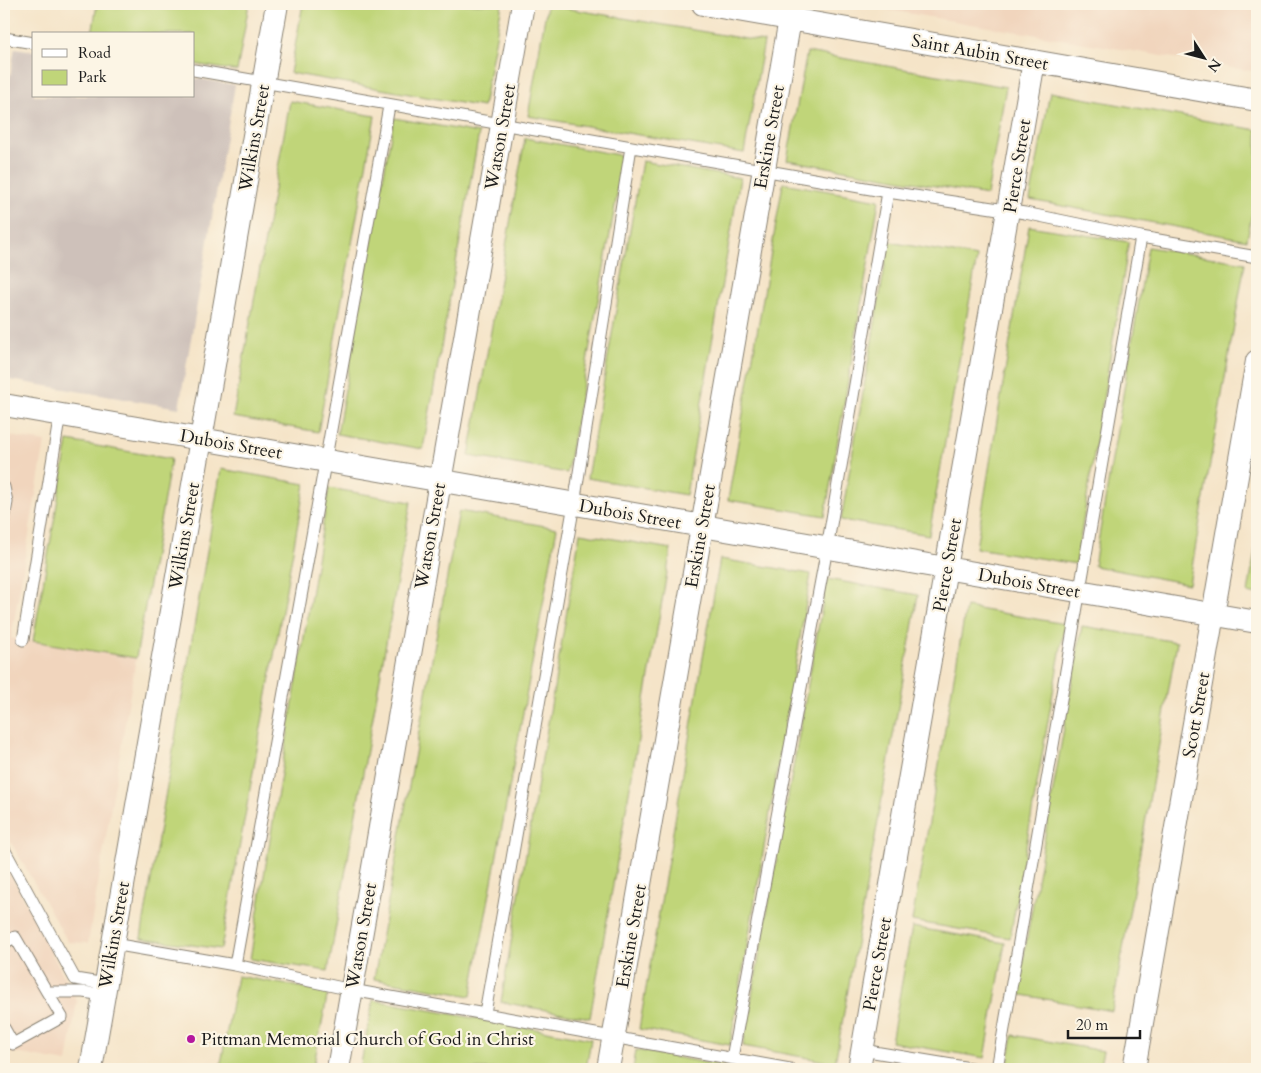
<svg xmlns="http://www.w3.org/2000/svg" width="1261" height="1073" font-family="Cardo,serif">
	<rect width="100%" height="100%" fill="#fcf5e5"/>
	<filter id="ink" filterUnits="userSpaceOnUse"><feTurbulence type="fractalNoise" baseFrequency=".02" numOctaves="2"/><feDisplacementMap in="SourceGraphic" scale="10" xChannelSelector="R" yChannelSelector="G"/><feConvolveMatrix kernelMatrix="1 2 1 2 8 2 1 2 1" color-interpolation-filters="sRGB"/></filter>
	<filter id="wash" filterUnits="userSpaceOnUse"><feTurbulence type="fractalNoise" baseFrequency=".0096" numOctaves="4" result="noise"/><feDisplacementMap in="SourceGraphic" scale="20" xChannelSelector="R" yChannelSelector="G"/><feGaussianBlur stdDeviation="1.12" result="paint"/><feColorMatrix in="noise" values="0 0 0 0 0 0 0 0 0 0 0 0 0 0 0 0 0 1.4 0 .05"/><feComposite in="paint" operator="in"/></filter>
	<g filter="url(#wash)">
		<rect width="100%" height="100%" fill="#f5e4c8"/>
		<path fill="#f1d5bd" d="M 853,4 L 1257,4 L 1257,72 Z
			M 4,435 L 45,442 L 11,638 L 136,658 L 88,943 L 68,942 L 4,830 Z
			M 4,862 L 77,1001 L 67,1062 L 4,1051 Z"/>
		<path fill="#cec1ba" d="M 15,48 L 34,51 L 34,96 L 194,96 L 194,78 L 235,85 L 179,408 L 4,379 L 4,111 Z"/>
		<path fill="#c0d579" stroke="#6e784a" d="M 97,4 L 249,4 L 237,71 L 194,64 L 194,34 L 92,34 Z
			M 303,4 L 502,4 L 483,107 L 290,73 Z
			M 547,5 L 764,42 L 744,153 L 528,116 Z
			M 807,52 L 1006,87 L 987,195 L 787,160 Z
			M 1050,92 L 1257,130 L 1257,187 L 1247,240 L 1030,200 Z
			M 290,101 L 375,116 L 318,432 L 233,417 Z
			M 394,118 L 479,133 L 423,449 L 337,434 Z
			M 525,138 L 624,156 L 567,473 L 469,456 Z
			M 642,161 L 740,178 L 686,495 L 587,478 Z
			M 783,183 L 879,200 L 825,516 L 728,500 Z
			M 1029,226 L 1129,242 L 1076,564 L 976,548 Z
			M 889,242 L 977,257 L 929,535 L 841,520 Z
			M 1148,247 L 1245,263 L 1189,584 L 1094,566 Z
			M 68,441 L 171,459 L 136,658 L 33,641 Z
			M 221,469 L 305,484 L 221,949 L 141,938 Z
			M 329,488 L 411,502 L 328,971 L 250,959 Z
			M 459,511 L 557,528 L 471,996 L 374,979 Z
			M 580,533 L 671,549 L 590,1018 L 501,1002 Z
			M 1257,539 L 1257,595 L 1248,593 Z
			M 720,559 L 811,574 L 730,1045 L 639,1029 Z
			M 827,579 L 918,595 L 835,1063 L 743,1046 Z
			M 966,607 L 1065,624 L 1010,938 L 912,921 Z
			M 1082,626 L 1177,642 L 1112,1011 L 1017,994 Z
			M 912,927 L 1005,943 L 985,1058 L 891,1042 Z
			M 237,976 L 328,992 L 313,1069 L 220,1069 Z
			M 373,1000 L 591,1039 L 586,1069 L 360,1069 Z
			M 1013,1035 L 1103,1051 L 1099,1069 L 1007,1069 Z
			M 636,1050 L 740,1069 L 633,1069 Z"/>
	</g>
	<g filter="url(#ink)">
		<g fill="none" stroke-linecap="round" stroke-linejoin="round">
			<defs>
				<path id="service" d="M 4,38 L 34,43
					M 194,70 L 888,192 L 1025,213 L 1141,237 L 1257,257
					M 4,487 L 7,502 L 4,520
					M 23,640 L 60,414
					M 4,849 L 75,979 L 106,984
					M 4,943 L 15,937 L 47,992 L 83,992 L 104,995
					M 113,944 L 235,965 L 352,990 L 790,1069
					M 235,965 L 389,106
					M 485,1013 L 574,504 L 631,147
					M 4,1028 L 13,1044 L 62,1017 L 47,992
					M 862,1050 L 976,1069
					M 732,1058 L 827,548 L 888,192
					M 997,1069 L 1141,237"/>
				<path id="minor" d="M 703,4 L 1257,100
					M 4,405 L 1257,622
					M 91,1069 L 277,4
					M 338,1069 L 523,4
					M 608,1069 L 790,19
					M 859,1069 L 1034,61
					M 1134,1069 L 1257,361"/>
			</defs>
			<use href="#service" stroke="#888072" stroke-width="13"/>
			<use href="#minor" stroke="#888072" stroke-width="24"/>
			<use href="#service" stroke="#fff" stroke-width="11"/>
			<use href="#minor" stroke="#fff" stroke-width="22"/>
		</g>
	</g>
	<circle fill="#b5179e" stroke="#fcf5e5" stroke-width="2" cx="191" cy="1039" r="5"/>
	<g text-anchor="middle" stroke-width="4.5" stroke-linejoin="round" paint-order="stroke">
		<g font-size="18" fill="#1c1c1c" stroke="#fcf5e5">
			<text transform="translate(980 52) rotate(10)" y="6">Saint Aubin Street</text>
			<text transform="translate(500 137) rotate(-80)" y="6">Watson Street</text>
			<text transform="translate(769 137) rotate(-80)" y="6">Erskine Street</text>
			<text transform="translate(254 138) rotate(-80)" y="6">Wilkins Street</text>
			<text transform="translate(1017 166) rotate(-81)" y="6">Pierce Street</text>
			<text transform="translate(231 444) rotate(10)" y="6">Dubois Street</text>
			<text transform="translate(630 514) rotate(10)" y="6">Dubois Street</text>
			<text transform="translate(184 536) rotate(-80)" y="6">Wilkins Street</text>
			<text transform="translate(430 536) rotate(-80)" y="6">Watson Street</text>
			<text transform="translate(700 536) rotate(-80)" y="6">Erskine Street</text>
			<text transform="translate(947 565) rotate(-80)" y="6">Pierce Street</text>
			<text transform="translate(1029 583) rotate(10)" y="6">Dubois Street</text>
			<text transform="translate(1196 715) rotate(-80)" y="6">Scott Street</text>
			<text transform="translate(114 935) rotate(-80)" y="6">Wilkins Street</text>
			<text transform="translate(361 936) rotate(-80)" y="6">Watson Street</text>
			<text transform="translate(631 936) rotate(-80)" y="6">Erskine Street</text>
			<text transform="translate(877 964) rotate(-80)" y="6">Pierce Street</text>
		</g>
		<g font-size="18" fill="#1c1c1c" stroke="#fcf5e5" text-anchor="start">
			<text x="201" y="1045">Pittman Memorial Church of God in Christ</text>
		</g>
	</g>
	<rect width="1261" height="1073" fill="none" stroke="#fcf5e5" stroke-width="20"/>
	<rect x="32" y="32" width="162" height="65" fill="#fcf5e5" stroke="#a29e95"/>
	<rect x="42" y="49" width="25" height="8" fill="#ffffff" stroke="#a29e95"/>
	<text x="78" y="58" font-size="15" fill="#1c1c1c">Road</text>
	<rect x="42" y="70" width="25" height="15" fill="#c0d579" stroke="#a29e95"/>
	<text x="78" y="82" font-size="15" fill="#1c1c1c">Park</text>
	<g transform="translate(1204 58) rotate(126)" stroke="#fcf5e5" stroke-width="4" paint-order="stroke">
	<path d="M0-4L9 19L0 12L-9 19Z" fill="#1c1c1c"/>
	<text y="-8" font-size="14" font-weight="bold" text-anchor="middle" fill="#1c1c1c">N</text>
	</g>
	<path d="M1068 1030v8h72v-8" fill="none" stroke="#1c1c1c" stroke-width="2.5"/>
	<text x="1076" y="1030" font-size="15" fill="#1c1c1c" stroke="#fcf5e5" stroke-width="4" paint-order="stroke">20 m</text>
</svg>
